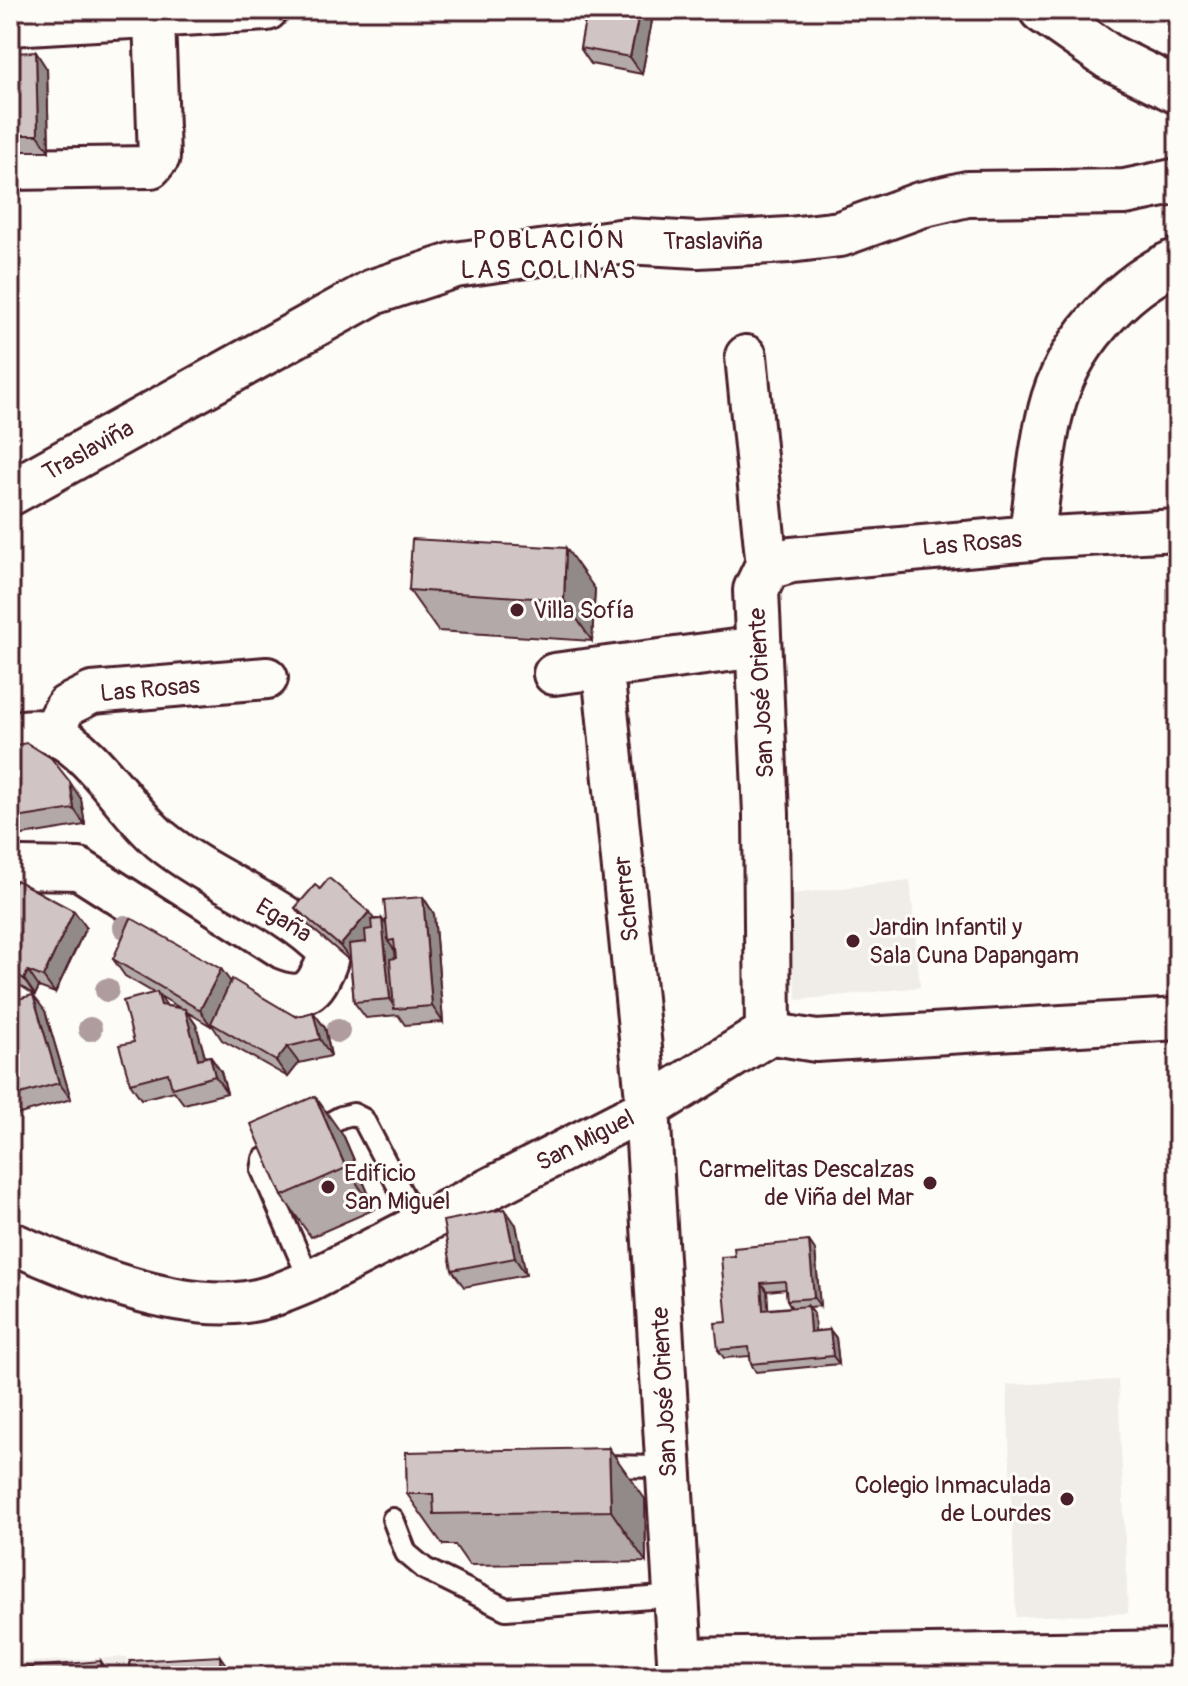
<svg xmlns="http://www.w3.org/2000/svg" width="1188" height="1686" font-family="Pangolin,sans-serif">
	<rect width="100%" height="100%" fill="#fdfcf7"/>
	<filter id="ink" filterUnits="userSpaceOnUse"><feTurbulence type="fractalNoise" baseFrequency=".0125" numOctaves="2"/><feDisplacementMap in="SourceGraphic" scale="16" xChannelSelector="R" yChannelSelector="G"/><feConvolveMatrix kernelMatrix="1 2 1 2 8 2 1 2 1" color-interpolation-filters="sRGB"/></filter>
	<g filter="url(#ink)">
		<path fill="#f0ece8" d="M 910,880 L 920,987 L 797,1000 L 784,895 Z
			M 1118,1380 L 1128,1613 L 1016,1617 L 1007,1385 Z
			M 127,1657 L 129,1676 L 10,1676 L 10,1663 Z"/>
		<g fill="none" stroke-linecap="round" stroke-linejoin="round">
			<defs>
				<path id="service" d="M 310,1281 L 262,1170 L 264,1159 L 341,1117 L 353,1114 L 363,1119 L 419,1226
					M 597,1466 L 668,1467
					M 393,1519 L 406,1553 L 425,1569 L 506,1609 L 676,1596"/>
				<path id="minor" d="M 10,25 L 267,10
					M 10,169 L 151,167 L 159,157 L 154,19
					M 746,356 L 767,567
					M 1031,538 L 1178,530
					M 554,674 L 758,647
					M 10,732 C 23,731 40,728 52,733 C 94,751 126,811 161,840 C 212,882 283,904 328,951 C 328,961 325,967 320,976 C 308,1002 286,996 264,987 L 79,869 L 22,868 L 10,874
					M 52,733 L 66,706 L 92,693 L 267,678
					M 768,1033 L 816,1041 L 1178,1019
					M 10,1242 C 75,1271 174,1312 246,1302 C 268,1299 289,1290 310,1281 L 647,1108 L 605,690
					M 680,1659 L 1178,1651"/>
				<path id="tertiary" d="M 1042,10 L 1109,57 L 1178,91
					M 10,493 L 373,292 L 455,265 L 626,241 L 698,245 L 789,240 L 840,234 L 920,205 L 967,194 L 1125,192 L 1178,181
					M 681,1676 L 647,1108 L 768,1033 L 766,814 L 756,590 L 767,567 L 792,560 L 1031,538 C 1038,496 1040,451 1051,410 C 1066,348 1120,286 1178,261"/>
			</defs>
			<use href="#service" stroke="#4a1f2b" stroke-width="26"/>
			<use href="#minor" stroke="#4a1f2b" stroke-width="46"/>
			<use href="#tertiary" stroke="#4a1f2b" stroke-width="50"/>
			<use href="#service" stroke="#fdfcf7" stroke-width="20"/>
			<use href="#minor" stroke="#fdfcf7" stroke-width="40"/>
			<use href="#tertiary" stroke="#fdfcf7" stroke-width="44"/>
		</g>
		<g fill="#af9c9f">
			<circle cx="125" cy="927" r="12"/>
			<circle cx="107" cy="990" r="12"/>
			<circle cx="90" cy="1029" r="12"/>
			<circle cx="338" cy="1031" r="12"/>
		</g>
		<path fill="#b3a9a9" stroke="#4a1f2b" stroke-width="2" fill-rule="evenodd" d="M 587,10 L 654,10 L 642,74 L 591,64 L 580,48 Z
			M 10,53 L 47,69 L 49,151 L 10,151 Z
			M 595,589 L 592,641 L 438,631 L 409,590 Z
			M 10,746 L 81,799 L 85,825 L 10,837 Z
			M 320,889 L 374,919 L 382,919 L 387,925 L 423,897 L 434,914 L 443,1022 L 405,1025 L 398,1015 L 366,1018 L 354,1002 L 350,961 L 307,924 L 295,908 Z
			M 10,891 L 74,911 L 86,927 L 55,993 L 39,987 L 35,995 L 10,979 Z
			M 113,959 L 221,969 L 230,982 L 296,1017 L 313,1012 L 325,1028 L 331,1056 L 299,1063 L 288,1077 L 222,1040 L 212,1025 L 211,1026 L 187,1012 L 196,1025 L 205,1057 L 210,1056 L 221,1072 L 227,1093 L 184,1104 L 174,1091 L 141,1099 L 130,1083 L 134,1042 L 154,993 L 125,976 ZM 160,996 L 180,1008 L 167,1006 Z
			M 10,1001 L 45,1011 L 71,1099 L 10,1117 Z
			M 344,1137 L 375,1209 L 311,1237 L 282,1196 Z
			M 516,1225 L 526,1275 L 464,1287 L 452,1270 Z
			M 809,1241 L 815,1250 L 820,1306 L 809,1307 L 814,1314 L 815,1331 L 830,1330 L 836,1338 L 839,1364 L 756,1372 L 751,1364 L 750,1356 L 724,1358 L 718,1350 L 727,1322 L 735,1256 ZM 786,1289 L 787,1300 L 791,1307 L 768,1309 L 767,1291 Z
			M 406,1452 L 645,1499 L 646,1562 L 469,1565 L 455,1545 L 443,1545 L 407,1494 Z"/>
		<path fill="#928a89" stroke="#4a1f2b" stroke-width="2" d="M 640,10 L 654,10 L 642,74 L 630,57 Z
			M 36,52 L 47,69 L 49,151 L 38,135 Z
			M 566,548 L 595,589 L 592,641 L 564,600 Z
			M 70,782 L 81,799 L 85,825 L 74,809 Z
			M 423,897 L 434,914 L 443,1022 L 432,1006 Z
			M 74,911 L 86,927 L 55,993 L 43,977 Z
			M 369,912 L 380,928 L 352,962 L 340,946 Z
			M 382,919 L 394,935 L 388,941 L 395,951 L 401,1008 L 397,1009 L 390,999 Z
			M 221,969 L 233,985 L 211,1026 L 200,1010 Z
			M 28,971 L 39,987 L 35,995 L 24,979 Z
			M 157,992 L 168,1008 L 161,1005 Z
			M 33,995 L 45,1011 L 71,1099 L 59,1083 Z
			M 185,1009 L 196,1025 L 210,1075 L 198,1059 Z
			M 313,1012 L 325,1028 L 331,1056 L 320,1039 Z
			M 287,1047 L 299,1063 L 288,1077 L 276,1061 Z
			M 210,1056 L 221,1072 L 227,1093 L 215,1076 Z
			M 315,1096 L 344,1137 L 375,1209 L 346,1168 Z
			M 505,1209 L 516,1225 L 526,1275 L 515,1258 Z
			M 809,1241 L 815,1250 L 820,1306 L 814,1298 Z
			M 761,1283 L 767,1291 L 769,1318 L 763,1310 Z
			M 808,1306 L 814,1314 L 816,1340 L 810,1332 Z
			M 830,1330 L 836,1338 L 839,1364 L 833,1356 Z
			M 609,1448 L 645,1499 L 646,1562 L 611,1511 Z
			M 220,1656 L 234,1676 L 221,1676 Z
			M 101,1661 L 111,1676 L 102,1676 Z
			M 403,1666 L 410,1676 L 404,1676 Z"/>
		<path fill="#d0c5c4" stroke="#4a1f2b" stroke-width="2" d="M 587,10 L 640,10 L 630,57 L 580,48 Z
			M 36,52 L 38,135 L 10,135 L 10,53 Z
			M 412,539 L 566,548 L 564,600 L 409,590 Z
			M 27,743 L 51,758 L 70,782 L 74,809 L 10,819 L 10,746 Z
			M 329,878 L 369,912 L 340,946 L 295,908 L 315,885 L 320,889 Z
			M 16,880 L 74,911 L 43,977 L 28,971 L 24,979 L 10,970 L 10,891 Z
			M 423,897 L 432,1006 L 394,1009 L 390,959 L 396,958 L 394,940 L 388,941 L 384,900 Z
			M 131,918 L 221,969 L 200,1010 L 113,959 Z
			M 382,919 L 390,999 L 354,1002 L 349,944 L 366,942 L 365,930 L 372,929 L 371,920 Z
			M 232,979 L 296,1017 L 313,1012 L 320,1039 L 287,1047 L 276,1061 L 211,1023 Z
			M 157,992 L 161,1005 L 185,1009 L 198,1059 L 210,1056 L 215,1076 L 172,1088 L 168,1073 L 130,1083 L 119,1045 L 134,1042 L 123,1001 Z
			M 33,995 L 59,1083 L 10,1097 L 10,1001 Z
			M 315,1096 L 346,1168 L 282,1196 L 251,1124 Z
			M 505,1209 L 515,1258 L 452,1270 L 443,1221 Z
			M 809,1241 L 814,1298 L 787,1300 L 785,1281 L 761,1283 L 763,1310 L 808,1306 L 810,1332 L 830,1330 L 833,1356 L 751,1364 L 749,1347 L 718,1350 L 715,1323 L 727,1322 L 721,1257 L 735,1256 L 734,1248 Z
			M 609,1448 L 611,1511 L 434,1514 L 433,1494 L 407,1494 L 406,1452 Z
			M 220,1656 L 221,1676 L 130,1676 L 130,1661 Z
			M 101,1661 L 102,1676 L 10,1676 L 10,1669 Z
			M 403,1666 L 404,1676 L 309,1676 L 309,1673 Z"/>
	</g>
	<g fill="#4a1f2b" stroke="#fdfcf7" stroke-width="3">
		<circle cx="517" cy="610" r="8"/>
		<circle cx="853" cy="941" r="8"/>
		<circle cx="930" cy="1183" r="8"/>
		<circle cx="328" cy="1187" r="8"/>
		<circle cx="1067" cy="1499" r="8"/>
	</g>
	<g text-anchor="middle" stroke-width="6" stroke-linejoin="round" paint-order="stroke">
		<g font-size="24" fill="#4a1f2b" stroke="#fdfcf7">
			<text x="713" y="249">Traslaviña</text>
			<text transform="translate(88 450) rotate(-29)" y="8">Traslaviña</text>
			<text transform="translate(972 543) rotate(-5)" y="8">Las Rosas</text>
			<text transform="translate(150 689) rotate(-5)" y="8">Las Rosas</text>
			<text transform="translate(761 693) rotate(-93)" y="8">San José Oriente</text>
			<text transform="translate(626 899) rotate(-96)" y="8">Scherrer</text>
			<text transform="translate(284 920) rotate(32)" y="8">Egaña</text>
			<text transform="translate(585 1140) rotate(-27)" y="8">San Miguel</text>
			<text transform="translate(664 1392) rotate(-93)" y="8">San José Oriente</text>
		</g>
		<g font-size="24" fill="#4a1f2b" stroke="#fdfcf7" text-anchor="start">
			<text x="533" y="618">Villa Sofía</text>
			<text x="869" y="935">Jardin Infantil y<tspan x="869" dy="28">Sala Cuna Dapangam</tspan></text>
			<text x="914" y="1177" text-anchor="end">Carmelitas Descalzas<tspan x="914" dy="28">de Viña del Mar</tspan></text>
			<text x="344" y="1181">Edificio<tspan x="344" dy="28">San Miguel</tspan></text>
			<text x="1051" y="1493" text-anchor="end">Colegio Inmaculada<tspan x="1051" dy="28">de Lourdes</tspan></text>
		</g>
		<g font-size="26" letter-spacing="2" fill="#4a1f2b" stroke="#fdfcf7">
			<text x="549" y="248">POBLACIÓN<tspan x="549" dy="30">LAS COLINAS</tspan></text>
		</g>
	</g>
	<rect width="1188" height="1686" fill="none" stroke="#fdfcf7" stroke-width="40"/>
	<rect x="20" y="20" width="1148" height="1646" fill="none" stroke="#4a1f2b" stroke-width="3" filter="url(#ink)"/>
</svg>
